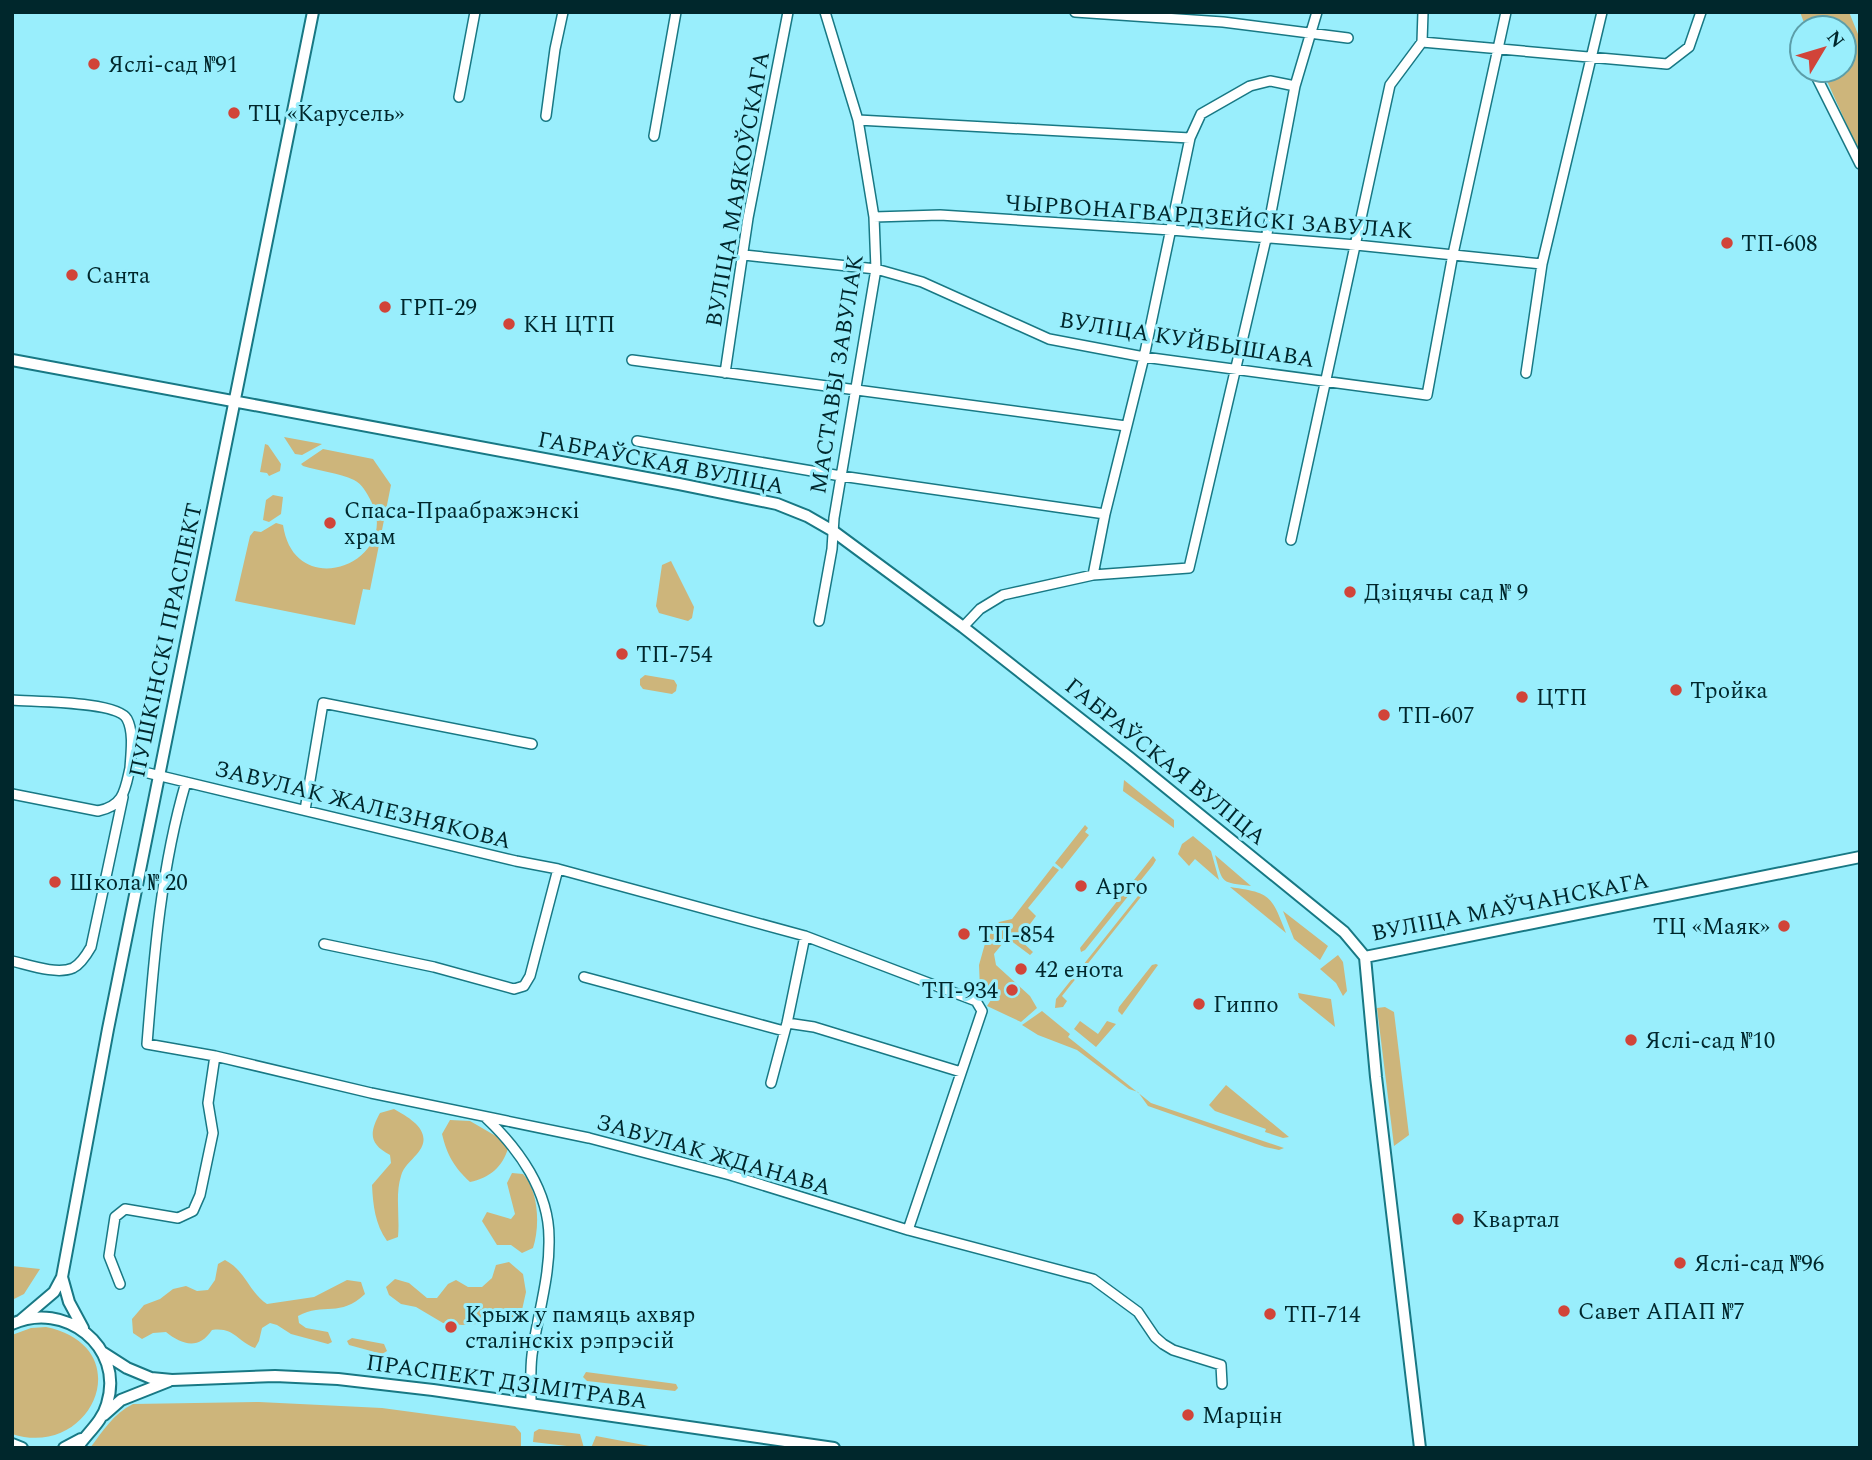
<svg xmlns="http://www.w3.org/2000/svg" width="1872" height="1460" font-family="Spectral,serif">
	<rect width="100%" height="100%" fill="#99eefc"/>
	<path fill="#cdb57b" d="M 1800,12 L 1849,12 L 1860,39 L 1860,154 L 1822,70 L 1844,70 L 1844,28 L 1806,28 Z
		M 284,437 L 322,444 L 302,455 L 295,454 Z
		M 265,444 L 268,445 L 281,464 L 280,471 L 269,476 L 267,473 L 260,472 Z
		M 323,449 L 373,459 L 391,485 L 370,590 L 363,589 L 355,625 L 235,601 L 250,536 L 254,531 L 261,532 L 276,523 L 283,525 C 295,605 403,561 371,501 C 367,493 362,484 354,480 C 339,473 319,471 303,466 L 301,464 Z
		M 273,495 L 283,497 L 281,514 L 269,522 L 263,520 L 266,500 Z
		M 671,561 L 694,607 L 692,618 L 688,621 L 659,613 L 656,606 L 662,565 Z
		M 645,675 L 674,680 L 677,685 L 676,691 L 672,694 L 643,689 L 640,685 L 640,679 Z
		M 1124,780 L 1174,820 L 1174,828 L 1123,791 Z
		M 1085,825 L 1088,828 L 1085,832 L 1089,835 L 1062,869 L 1055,863 Z
		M 1193,836 L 1211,851 L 1219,880 L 1195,859 L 1189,866 L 1178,854 L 1182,844 Z
		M 1215,855 L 1251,886 C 1221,882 1223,885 1215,855 Z
		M 1153,856 L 1156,860 L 1153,865 L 1085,950 L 1081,952 L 1080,948 Z
		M 1053,866 L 1059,870 L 1028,908 L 1036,916 L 1019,939 L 1033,952 L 1030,955 L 1010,940 L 1003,943 L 994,954 L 996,965 L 1030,996 L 1037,1008 L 1021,1022 L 987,1006 L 991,1000 L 980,990 L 979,965 L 986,940 L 999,922 L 1012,919 Z
		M 1146,886 L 1148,888 L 1062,996 L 1067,1001 L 1063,1007 L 1055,1008 L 1056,999 Z
		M 1230,887 C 1270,893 1271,894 1286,933 Z
		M 1283,911 L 1328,946 L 1320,960 L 1294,939 Z
		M 1338,955 L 1343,962 L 1347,991 L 1343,996 L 1336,983 L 1320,969 Z
		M 1156,964 L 1158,965 L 1122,1015 L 1118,1011 L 1119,1007 L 1152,965 Z
		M 1298,993 L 1331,999 L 1335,1027 L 1299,998 Z
		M 1385,1007 L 1394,1012 L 1409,1135 L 1394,1146 L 1377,1008 Z
		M 1042,1011 L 1070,1034 L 1068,1037 L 1151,1103 L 1284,1148 L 1279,1150 L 1265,1147 L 1148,1106 L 1138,1092 L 1129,1089 L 1077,1050 L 1038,1035 L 1022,1025 Z
		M 1080,1021 L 1098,1034 L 1107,1021 L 1116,1024 L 1096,1047 L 1074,1029 Z
		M 1226,1085 L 1289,1137 L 1283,1138 L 1265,1132 L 1266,1129 L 1215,1111 L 1209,1105 Z
		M 394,1109 C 412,1119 435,1133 417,1154 C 411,1161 403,1167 401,1176 C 395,1195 400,1217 398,1237 L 387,1241 C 375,1224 373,1205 372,1185 L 391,1163 L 390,1155 C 369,1144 369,1133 380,1113 Z
		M 450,1120 L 470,1121 L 501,1139 L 508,1148 C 503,1167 489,1178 470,1182 C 454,1167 447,1155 442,1134 Z
		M 512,1173 L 523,1174 C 539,1191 540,1227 533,1248 L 522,1253 L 511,1245 L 497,1245 L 482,1221 L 487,1212 L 511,1219 L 515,1214 L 507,1183 Z
		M 225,1260 C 246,1271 248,1291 267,1304 L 314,1297 L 347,1280 L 361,1282 L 365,1294 C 340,1318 324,1302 298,1316 L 299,1323 L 306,1328 L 328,1332 L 332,1342 L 328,1344 L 291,1334 L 277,1325 L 270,1323 L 262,1328 L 259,1341 L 255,1348 C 236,1341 235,1327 212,1330 C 199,1350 182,1345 166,1332 L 153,1333 L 142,1339 L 133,1333 L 132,1319 L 144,1305 L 160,1299 L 173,1289 L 186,1286 L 197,1291 L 208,1290 L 215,1280 L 218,1264 Z
		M 509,1262 L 523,1274 L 526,1292 L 522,1310 L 506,1322 L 462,1325 L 443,1323 L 416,1307 L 401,1304 L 389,1295 L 386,1287 L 395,1279 L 409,1283 L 427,1298 L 437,1298 L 448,1284 L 456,1280 L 468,1287 L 482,1287 L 492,1278 L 496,1265 Z
		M 12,1266 L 40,1269 L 24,1294 L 12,1300 Z
		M 46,1327 C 141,1347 92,1460 12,1434 L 12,1335 L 31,1328 Z
		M 352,1338 L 384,1344 L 387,1351 L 382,1354 L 349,1345 L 347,1341 Z
		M 586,1372 L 669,1383 L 676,1384 L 678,1388 L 675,1391 L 587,1381 L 583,1377 Z
		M 259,1402 L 382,1408 L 515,1426 L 521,1433 L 521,1448 L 90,1448 C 103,1431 113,1414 133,1404 Z
		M 539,1429 L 580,1434 L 584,1448 L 533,1442 L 534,1432 Z
		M 596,1436 L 660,1448 L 591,1448 Z"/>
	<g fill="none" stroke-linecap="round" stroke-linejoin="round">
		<defs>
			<path id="minor" d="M 1075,12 L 1223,22 L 1348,38
				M 1422,42 L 1667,64 L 1689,47 L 1701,12
				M 1798,42 L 1802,49
				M 1813,70 L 1860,164
				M 459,97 L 475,12
				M 546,116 L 555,49 L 563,12
				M 858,120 L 1190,138
				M 654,136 L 676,12
				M 874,217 L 940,215 L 1171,230 L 1356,245 L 1542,264
				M 744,255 L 876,269 L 922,282 L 1049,339 L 1144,357 L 1427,395 L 1453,254 L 1506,12
				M 632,360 L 1126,426
				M 725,373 L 748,218 L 788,12
				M 1526,373 L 1542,264 L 1602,12
				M 637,441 L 841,476 L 1105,514
				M 1291,540 L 1390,85 L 1422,42 L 1423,12
				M 1093,575 L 1105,514 L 1144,357 L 1190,138 L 1201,114 L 1250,86 L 1270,81 L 1295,86
				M 819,621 L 832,549 L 834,518 L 876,269 L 874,217 L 858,120 L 825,12
				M 963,627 L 980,609 L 1003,595 L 1093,575 L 1189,568 L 1266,239 L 1295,86 L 1317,12
				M 12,700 C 33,702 118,701 127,719 C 134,732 131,753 130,768 L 144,772 L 516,861 L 558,869 L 805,936 L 976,1001 L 982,1011 L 908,1230
				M 186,782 C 161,867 154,956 147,1044 L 215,1056 L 371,1093 L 589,1138 L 730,1175 L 908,1230 L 1093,1279 L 1138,1312 L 1155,1337 L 1163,1344 L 1173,1350 L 1221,1365 L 1222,1384
				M 12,794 L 98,811 C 124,806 125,790 130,768
				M 305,810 L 323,703 L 532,744
				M 324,944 L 434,967 L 514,989 L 524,986 L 530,976 L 558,869
				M 12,961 C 29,965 57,975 73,968 C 81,964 87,954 91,947 L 123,797
				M 584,977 L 784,1031
				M 787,1023 L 814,1027 L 961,1072
				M 771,1083 L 787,1023 L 805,936
				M 486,1118 C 519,1149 549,1191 549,1238 C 550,1278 537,1317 532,1355 C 530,1371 531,1388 531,1403
				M 120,1284 L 109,1256 L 115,1217 L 125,1209 L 178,1218 L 193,1211 L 200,1195 L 213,1133 L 208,1103 L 215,1056"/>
			<path id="major" d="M 12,360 L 679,484 L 777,504 L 807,516 L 833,531 L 963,627 L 1130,758 L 1344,932 L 1365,957
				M 62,1277 L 69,1302 L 83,1328
				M 21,1320 L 54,1292 L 62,1277 L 108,1029 L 313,12
				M 12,1324 C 64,1300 125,1346 107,1404 C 102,1422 87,1433 77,1448
				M 102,1352 L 127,1368 L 151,1378 L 172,1380 L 275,1376 L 338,1379 L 433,1390 L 834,1448
				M 104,1415 L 121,1400 L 169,1381
				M 12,1444 L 22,1448
				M 64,1448 L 81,1439
				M 1420,1448 L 1376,1077 L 1365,957 L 1860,857"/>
		</defs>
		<use href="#minor" stroke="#187884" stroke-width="12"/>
		<use href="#major" stroke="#187884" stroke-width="14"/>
		<use href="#minor" stroke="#fff" stroke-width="9"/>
		<use href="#major" stroke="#fff" stroke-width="10"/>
	</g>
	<g fill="#d14439" stroke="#99eefc" stroke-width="2.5">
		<circle cx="94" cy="64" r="7"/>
		<circle cx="234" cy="113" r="7"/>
		<circle cx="1727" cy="243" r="7"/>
		<circle cx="72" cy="275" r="7"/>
		<circle cx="385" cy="307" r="7"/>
		<circle cx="509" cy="324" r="7"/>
		<circle cx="330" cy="523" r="7"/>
		<circle cx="1350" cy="592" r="7"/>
		<circle cx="622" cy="654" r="7"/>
		<circle cx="1676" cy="690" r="7"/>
		<circle cx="1522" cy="697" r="7"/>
		<circle cx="1384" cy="715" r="7"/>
		<circle cx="55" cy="882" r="7"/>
		<circle cx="1081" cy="886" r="7"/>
		<circle cx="1784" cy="926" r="7"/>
		<circle cx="964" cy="934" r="7"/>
		<circle cx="1021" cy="969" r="7"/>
		<circle cx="1012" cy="990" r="7"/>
		<circle cx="1199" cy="1004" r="7"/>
		<circle cx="1631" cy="1040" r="7"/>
		<circle cx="1458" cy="1219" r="7"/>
		<circle cx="1680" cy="1263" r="7"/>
		<circle cx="1564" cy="1311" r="7"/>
		<circle cx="1270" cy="1314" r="7"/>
		<circle cx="451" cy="1327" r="7"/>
		<circle cx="1188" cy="1415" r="7"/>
	</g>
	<g text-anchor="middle" stroke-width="6" stroke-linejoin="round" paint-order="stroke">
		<g font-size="23" fill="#00272c" stroke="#99eefc" text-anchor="start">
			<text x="108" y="72">Яслі-сад №91</text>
			<text x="248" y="121">ТЦ «Карусель»</text>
			<text x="1741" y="251">ТП-608</text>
			<text x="86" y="283">Санта</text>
			<text x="399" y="315">ГРП-29</text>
			<text x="523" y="332">КН ЦТП</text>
			<text x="344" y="518">Спаса-Праабражэнскі<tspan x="344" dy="26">храм</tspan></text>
			<text x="1364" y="600">Дзіцячы сад № 9</text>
			<text x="636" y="662">ТП-754</text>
			<text x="1690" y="698">Тройка</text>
			<text x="1536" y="705">ЦТП</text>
			<text x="1398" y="723">ТП-607</text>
			<text x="69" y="890">Школа № 20</text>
			<text x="1095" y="894">Арго</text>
			<text x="1770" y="934" text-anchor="end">ТЦ «Маяк»</text>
			<text x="978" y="942">ТП-854</text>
			<text x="1035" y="977">42 енота</text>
			<text x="998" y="998" text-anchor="end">ТП-934</text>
			<text x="1213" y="1012">Гиппо</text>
			<text x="1645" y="1048">Яслі-сад №10</text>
			<text x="1472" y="1227">Квартал</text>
			<text x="1694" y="1271">Яслі-сад №96</text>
			<text x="1578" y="1319">Савет АПАП №7</text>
			<text x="465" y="1322">Крыж у памяць ахвяр<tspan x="465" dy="26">сталінскіх рэпрэсій</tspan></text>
			<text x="1284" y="1322">ТП-714</text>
			<text x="1202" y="1423">Марцін</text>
		</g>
		<g font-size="23" fill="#00272c" stroke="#99eefc">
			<text transform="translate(737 189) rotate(-80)" y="8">ВУЛІЦА МАЯКОЎСКАГА</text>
			<text transform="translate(1209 216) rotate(4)" y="8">ЧЫРВОНАГВАРДЗЕЙСКІ ЗАВУЛАК</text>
			<text transform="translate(1187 339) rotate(9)" y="8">ВУЛІЦА КУЙБЫШАВА</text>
			<text transform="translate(836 374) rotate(-81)" y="8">МАСТАВЫ ЗАВУЛАК</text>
			<text transform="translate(661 462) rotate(11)" y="8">ГАБРАЎСКАЯ ВУЛІЦА</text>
			<text transform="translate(165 640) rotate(-78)" y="8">ПУШКІНСКІ ПРАСПЕКТ</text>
			<text transform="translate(1166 761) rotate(39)" y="8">ГАБРАЎСКАЯ ВУЛІЦА</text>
			<text transform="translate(363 804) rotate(14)" y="8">ЗАВУЛАК ЖАЛЕЗНЯКОВА</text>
			<text transform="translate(1510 906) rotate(-11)" y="8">ВУЛІЦА МАЎЧАНСКАГА</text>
			<text transform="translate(714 1154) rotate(16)" y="8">ЗАВУЛАК ЖДАНАВА</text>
			<text transform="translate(507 1381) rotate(8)" y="8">ПРАСПЕКТ ДЗІМІТРАВА</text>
		</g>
	</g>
	<rect width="1872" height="1460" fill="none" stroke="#00272c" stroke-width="28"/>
	<g transform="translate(1823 49) rotate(52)"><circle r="33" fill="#99eefc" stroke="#5c9ea9" stroke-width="2"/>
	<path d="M0-5L12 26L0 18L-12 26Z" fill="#d14439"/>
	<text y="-10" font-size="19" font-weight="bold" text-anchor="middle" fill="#00272c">N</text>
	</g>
</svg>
